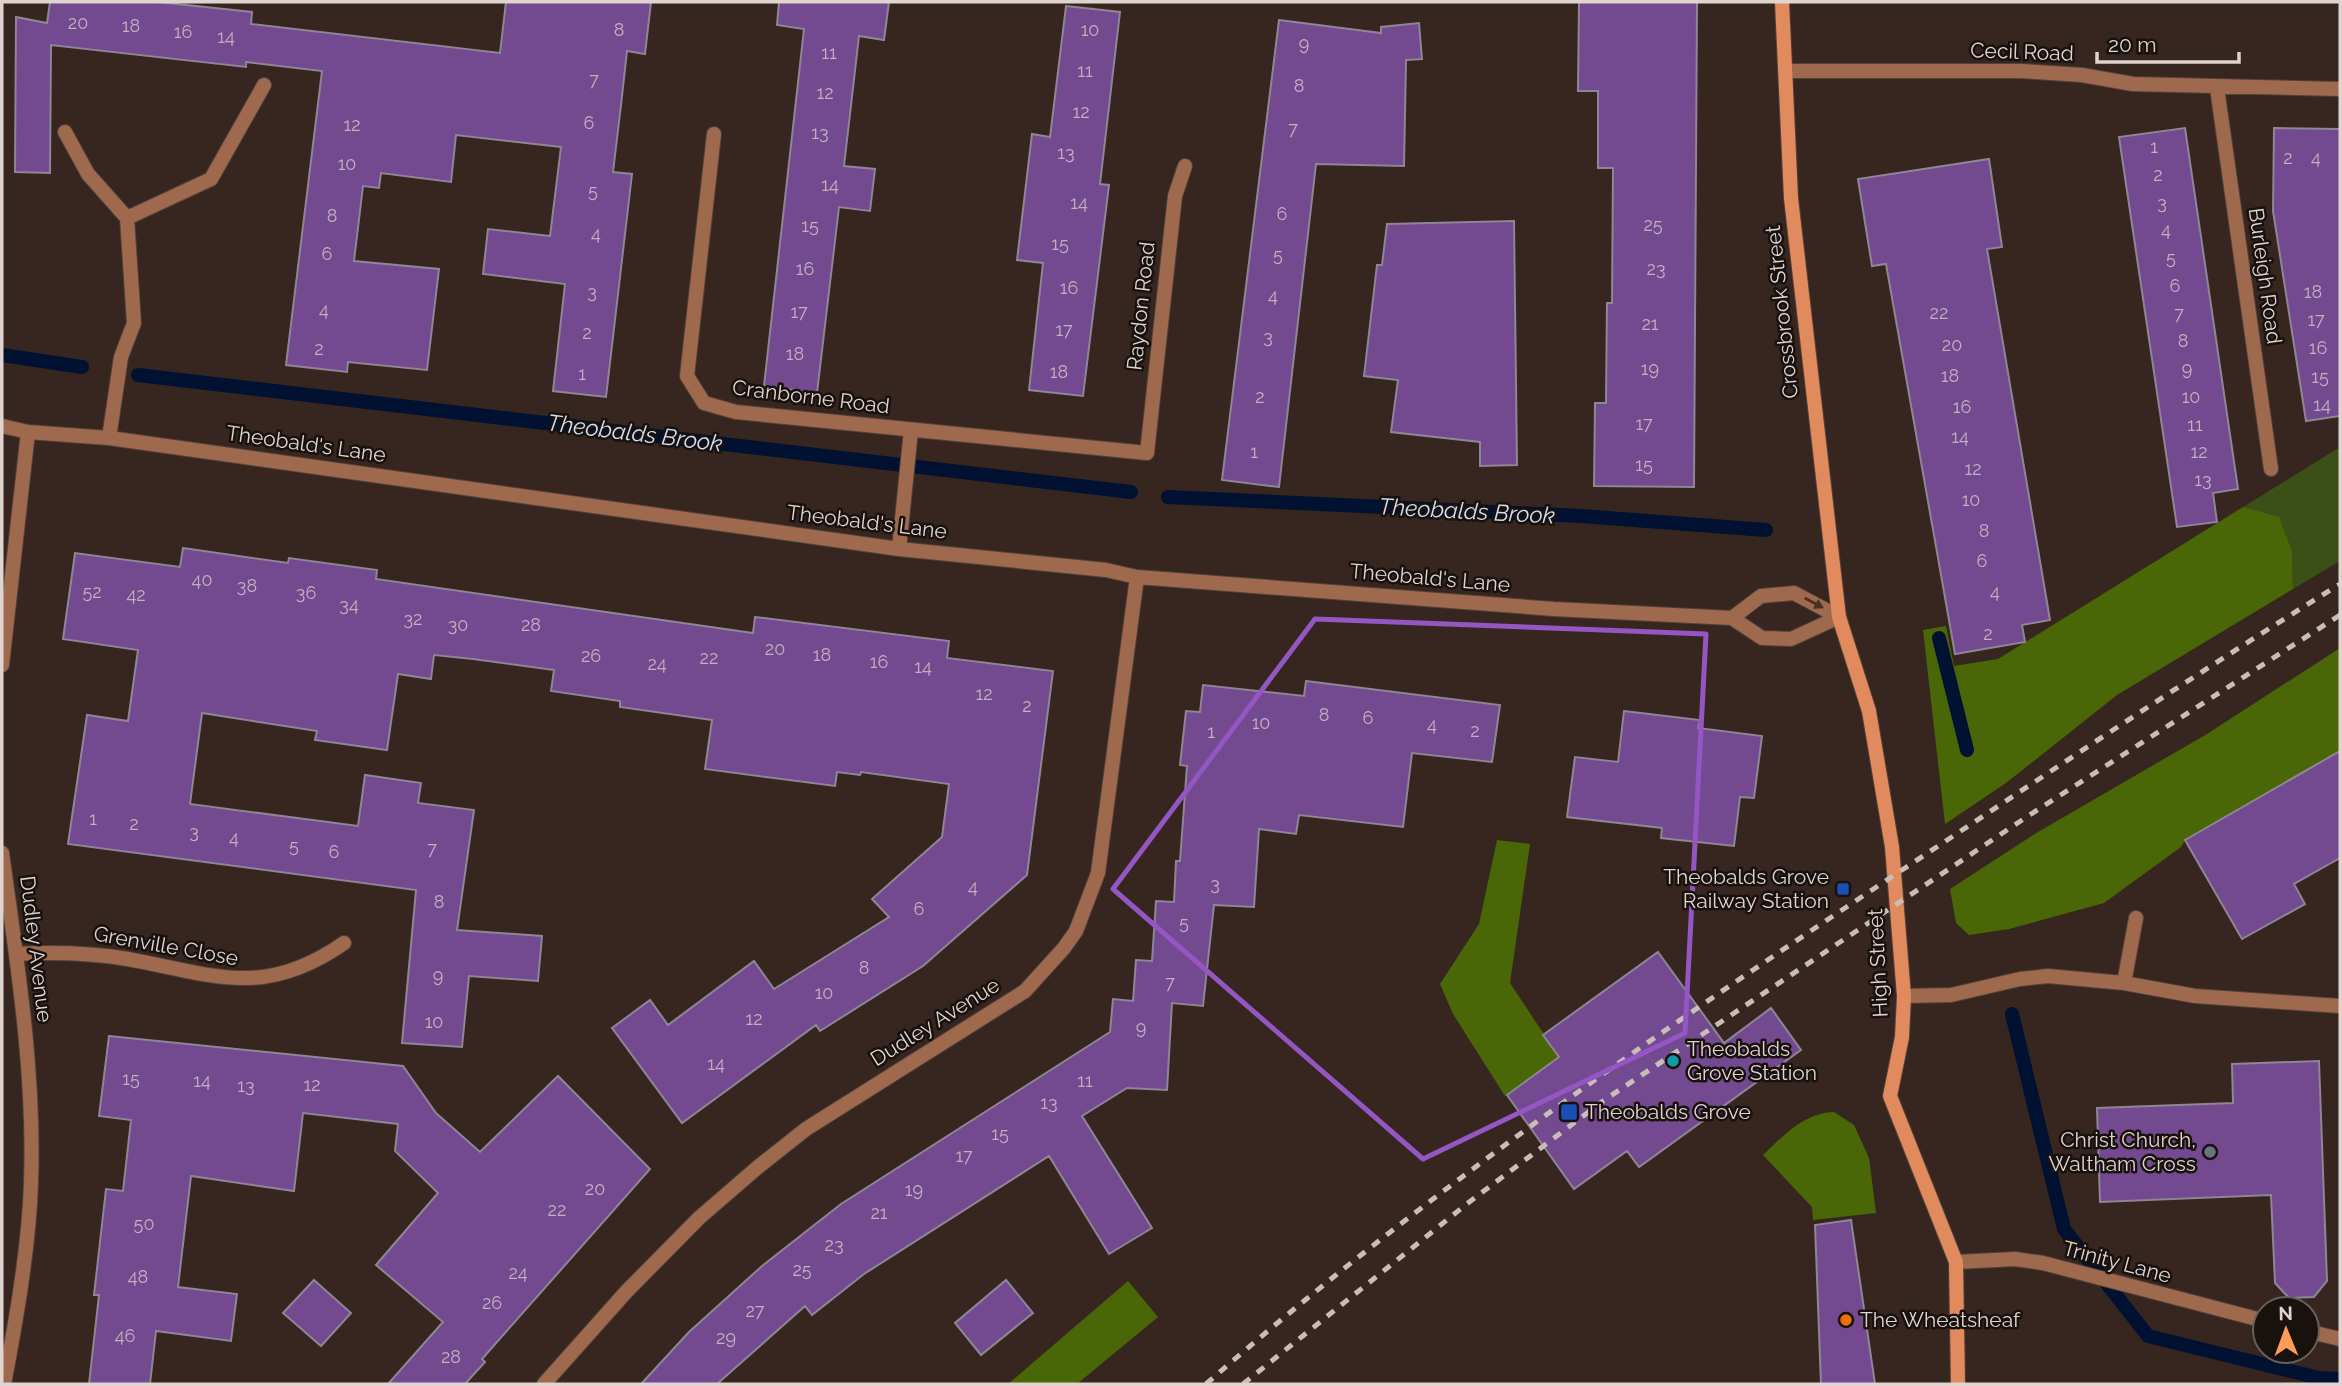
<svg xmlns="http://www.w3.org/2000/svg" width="2342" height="1386" font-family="Raleway,sans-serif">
	<rect width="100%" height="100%" fill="#36261f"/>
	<path fill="#3b5016" d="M 2340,447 L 2340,561 L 2293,589 L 2292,551 L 2279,518 L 2243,507 Z"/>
	<path fill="#4a6707" d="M 2243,507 L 2279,517 L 2292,551 L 2293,589 L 2117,695 L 2006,783 L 1945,824 L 1923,630 L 1946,626 L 1954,666 L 1998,659 Z
		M 2340,648 L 2340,751 L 2185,840 L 2181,847 L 2104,903 L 2009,929 L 1969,935 L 1956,923 L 1950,889 L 2038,832 L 2207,734 Z
		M 1497,840 L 1530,844 L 1510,983 L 1559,1057 L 1505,1096 L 1453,1014 L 1440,984 L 1479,924 Z
		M 1834,1112 L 1854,1125 L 1869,1158 L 1876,1213 L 1813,1220 L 1812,1207 L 1763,1155 C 1784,1135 1804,1113 1834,1112 Z
		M 1128,1281 L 1158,1317 L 1077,1384 L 1008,1384 Z"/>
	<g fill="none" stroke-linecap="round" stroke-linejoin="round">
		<path stroke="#001131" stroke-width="14" d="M 2,355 L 82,367
			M 138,375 L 1131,492
			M 1168,497 L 1581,516 L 1766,530
			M 1939,638 L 1967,750
			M 2012,1014 L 2064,1229 L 2148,1336 L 2319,1378 L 2340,1379"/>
	</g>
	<path fill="#734990" stroke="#8e8596" stroke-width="2" d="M 50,2 L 158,2 L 252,12 L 251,24 L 500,53 L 506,2 L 651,2 L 645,54 L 627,51 L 621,105 L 613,172 L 632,174 L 606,397 L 553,391 L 565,284 L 483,274 L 488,229 L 550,236 L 561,147 L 456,135 L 451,182 L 381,173 L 379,188 L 363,186 L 354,261 L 439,269 L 427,370 L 348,362 L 347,372 L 286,365 L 322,71 L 246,62 L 246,67 L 51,45 L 50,173 L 15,172 L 16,17 L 47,23 Z
		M 779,2 L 889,2 L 884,40 L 859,36 L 844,166 L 875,169 L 870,211 L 839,207 L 817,393 L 764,386 L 804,29 L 777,25 Z
		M 1579,2 L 1697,2 L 1694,487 L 1594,486 L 1595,403 L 1606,403 L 1607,303 L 1612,303 L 1613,168 L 1598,168 L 1598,91 L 1578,91 Z
		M 1066,6 L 1120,12 L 1100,184 L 1109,185 L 1083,396 L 1029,390 L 1043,263 L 1017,260 L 1032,134 L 1050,137 Z
		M 1279,20 L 1381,33 L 1381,27 L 1419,23 L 1422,59 L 1406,60 L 1404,166 L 1316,164 L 1279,487 L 1222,480 Z
		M 2185,128 L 2238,489 L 2213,493 L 2217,522 L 2177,527 L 2119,137 Z
		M 2274,128 L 2340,129 L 2340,416 L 2306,421 L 2273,211 Z
		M 1989,159 L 2002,247 L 1987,249 L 2050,620 L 2022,625 L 2025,642 L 1955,654 L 1886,264 L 1872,266 L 1858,179 Z
		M 1514,221 L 1517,465 L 1480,466 L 1480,442 L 1391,432 L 1398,380 L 1364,376 L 1377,265 L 1382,265 L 1387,224 Z
		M 183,548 L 288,563 L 289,558 L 377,570 L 376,579 L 753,633 L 755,617 L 949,641 L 947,658 L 1053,671 L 1027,875 L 923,966 L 820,1031 L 816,1025 L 682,1123 L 612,1028 L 650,1000 L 668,1025 L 754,961 L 774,989 L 889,917 L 872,899 L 942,837 L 949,784 L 861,772 L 860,775 L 837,772 L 835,786 L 705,769 L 712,720 L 620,707 L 620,701 L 551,691 L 554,670 L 473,659 L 434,655 L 431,679 L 398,674 L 387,750 L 315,740 L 317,731 L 202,713 L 190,804 L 358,826 L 365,775 L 421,783 L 418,803 L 474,810 L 457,930 L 542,936 L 538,981 L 469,976 L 462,1047 L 402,1043 L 416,890 L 68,844 L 87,715 L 128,721 L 138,650 L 63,639 L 75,553 L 180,567 Z
		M 1306,681 L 1500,705 L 1492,762 L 1412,753 L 1403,827 L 1299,815 L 1296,834 L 1259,829 L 1254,907 L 1214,905 L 1203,1006 L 1172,1003 L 1167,1090 L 1127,1088 L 1082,1116 L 1152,1228 L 1109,1254 L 1049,1156 L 864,1274 L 812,1315 L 805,1306 L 717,1384 L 641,1384 L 689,1332 L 762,1266 L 841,1204 L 1110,1032 L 1113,999 L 1133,1001 L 1136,960 L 1152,961 L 1156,901 L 1174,902 L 1176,861 L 1180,861 L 1187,766 L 1180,765 L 1186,711 L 1200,712 L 1203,685 L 1304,696 Z
		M 1624,711 L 1700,720 L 1698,728 L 1762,736 L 1754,798 L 1740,797 L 1734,846 L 1661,838 L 1662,828 L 1567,817 L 1575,757 L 1618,762 Z
		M 2340,751 L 2340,858 L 2294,884 L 2305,904 L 2242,939 L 2185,840 Z
		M 1658,952 L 1724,1043 L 1771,1008 L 1801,1050 L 1639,1167 L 1627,1151 L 1574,1189 L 1507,1095 L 1559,1057 L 1543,1035 Z
		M 109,1036 L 403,1066 L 436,1113 L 480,1152 L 558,1076 L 650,1169 L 482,1359 L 485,1362 L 465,1384 L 388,1384 L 443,1322 L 376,1265 L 438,1193 L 395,1151 L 398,1124 L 303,1113 L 294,1191 L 191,1176 L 178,1287 L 237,1294 L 231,1341 L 156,1331 L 150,1384 L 89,1384 L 99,1295 L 94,1295 L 106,1189 L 123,1191 L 131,1120 L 99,1116 Z
		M 2319,1061 L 2327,1281 L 2314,1297 L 2289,1298 L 2275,1283 L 2271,1195 L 2100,1202 L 2097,1108 L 2233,1103 L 2232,1064 Z
		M 1851,1220 L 1875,1384 L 1821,1384 L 1815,1225 Z
		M 314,1280 L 351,1313 L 321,1346 L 283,1313 Z
		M 1006,1280 L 1033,1313 L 981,1355 L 955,1323 Z"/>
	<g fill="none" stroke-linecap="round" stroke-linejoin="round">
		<defs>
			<path id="street" d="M 1786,71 L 2021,71 L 2082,75 L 2133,84 L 2340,89
				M 2217,88 L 2271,469
				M 65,132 L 88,174 L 127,218 L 211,179 L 264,85
				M 714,134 L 687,376 L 704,403 L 736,412 L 1147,453 L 1175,196 L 1185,166
				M 2,426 L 28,432 L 109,438 L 899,549 L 1106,570 L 1137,577 L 1554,609 L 1732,618 L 1762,638 L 1791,639 L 1839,617
				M 109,438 L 121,357 L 134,323 L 127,218
				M 899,549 L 911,430
				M 1732,618 L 1761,596 L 1794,593 L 1839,617
				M 2,665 L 28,432
				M 2,853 C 17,962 35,1072 31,1183 C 29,1247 16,1321 4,1384
				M 16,954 C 54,952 90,953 128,959 C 214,975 264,999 344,943
				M 2124,983 L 2136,918
				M 1904,996 L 1951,995 L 2020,979 L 2048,976 L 2124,983 L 2195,996 L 2340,1006
				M 1956,1262 L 2015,1259 L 2043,1263 L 2265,1321
				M 2307,1331 L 2340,1339
				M 544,1384 L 626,1292 L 699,1218 L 758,1167 L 806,1129 L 1025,991 L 1064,948 L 1076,931 L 1098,873 L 1137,577"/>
			<path id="secondary" d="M 1782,2 L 1791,198 L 1839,617 L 1869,711 L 1892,847 L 1904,996 L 1902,1037 L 1890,1096 L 1956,1262 L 1958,1384"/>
		</defs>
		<use href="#street" stroke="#51423b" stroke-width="16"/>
		<use href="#secondary" stroke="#51423b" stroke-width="16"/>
		<use href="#street" stroke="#9f694d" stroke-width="14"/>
		<use href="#secondary" stroke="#e18a5d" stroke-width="14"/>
		<path stroke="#c9bdb8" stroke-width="5" stroke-dasharray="9 9" stroke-linecap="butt" d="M 1206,1384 C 1423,1194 1661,1030 1902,870 C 2047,774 2192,676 2340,584
			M 1243,1384 L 1468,1203 L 1603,1101 L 2028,816 L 2340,615"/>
	</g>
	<defs><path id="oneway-solid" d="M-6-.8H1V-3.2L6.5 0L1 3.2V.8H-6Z" transform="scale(1.75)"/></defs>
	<use fill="#473024" href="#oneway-solid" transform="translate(1814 603) rotate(28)"/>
	<path fill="none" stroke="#9456c3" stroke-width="5" stroke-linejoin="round" d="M 1315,619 L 1706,634 L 1685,1033 L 1423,1159 L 1113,889 Z"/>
	<g fill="#1a4fb4" stroke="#18110e" stroke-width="2.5">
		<rect x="1836" y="882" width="14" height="14" rx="3.5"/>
		<rect x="1560" y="1103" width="18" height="18" rx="3.5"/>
	</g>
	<circle fill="#0f9aa8" stroke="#18110e" stroke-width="2.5" cx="1673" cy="1061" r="7"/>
	<circle fill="#6b7280" stroke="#18110e" stroke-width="2.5" cx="2210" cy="1152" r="7"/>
	<circle fill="#e8710a" stroke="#18110e" stroke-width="2.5" cx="1846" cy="1320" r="7"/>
	<g text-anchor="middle" stroke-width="5" stroke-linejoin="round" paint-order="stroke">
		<g font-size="18" fill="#c4b1bf">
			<text x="78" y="29">20</text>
			<text x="131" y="32">18</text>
			<text x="619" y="36">8</text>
			<text x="1090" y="36">10</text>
			<text x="183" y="38">16</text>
			<text x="226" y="43">14</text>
			<text x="1304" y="50">9</text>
			<text x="829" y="59">11</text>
			<text x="1085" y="77">11</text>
			<text x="594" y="86">7</text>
			<text x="1299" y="92">8</text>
			<text x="825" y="99">12</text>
			<text x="1081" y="118">12</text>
			<text x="589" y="129">6</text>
			<text x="352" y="131">12</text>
			<text x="1293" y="135">7</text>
			<text x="820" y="139">13</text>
			<text x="2154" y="153">1</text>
			<text x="1066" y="159">13</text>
			<text x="2288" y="164">2</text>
			<text x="2316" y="164">4</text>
			<text x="347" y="170">10</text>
			<text x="2158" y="181">2</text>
			<text x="830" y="191">14</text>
			<text x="593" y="197">5</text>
			<text x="1079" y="209">14</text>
			<text x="2162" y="209">3</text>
			<text x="1282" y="220">6</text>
			<text x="332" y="222">8</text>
			<text x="1653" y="231">25</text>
			<text x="810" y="232">15</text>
			<text x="2166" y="236">4</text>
			<text x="596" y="240">4</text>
			<text x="1060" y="250">15</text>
			<text x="327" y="260">6</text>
			<text x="1278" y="261">5</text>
			<text x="2171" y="264">5</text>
			<text x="805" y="275">16</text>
			<text x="1656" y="275">23</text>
			<text x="2175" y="292">6</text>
			<text x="1069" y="294">16</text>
			<text x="592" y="298">3</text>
			<text x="2313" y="298">18</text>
			<text x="1273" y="302">4</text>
			<text x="324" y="316">4</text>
			<text x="799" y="318">17</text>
			<text x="1939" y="319">22</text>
			<text x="2179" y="320">7</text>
			<text x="2316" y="326">17</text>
			<text x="1650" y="330">21</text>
			<text x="1064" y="336">17</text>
			<text x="587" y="339">2</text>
			<text x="1268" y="343">3</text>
			<text x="2183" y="347">8</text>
			<text x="1952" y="351">20</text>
			<text x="2318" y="354">16</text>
			<text x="319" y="355">2</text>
			<text x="795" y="360">18</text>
			<text x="1650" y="375">19</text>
			<text x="2187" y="375">9</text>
			<text x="1059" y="378">18</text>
			<text x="582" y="380">1</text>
			<text x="1950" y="382">18</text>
			<text x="2320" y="383">15</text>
			<text x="1260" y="403">2</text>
			<text x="2191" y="403">10</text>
			<text x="2322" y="411">14</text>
			<text x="1962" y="413">16</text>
			<text x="1644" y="430">17</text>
			<text x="2195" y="431">11</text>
			<text x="1960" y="443">14</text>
			<text x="1254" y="458">1</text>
			<text x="2199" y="458">12</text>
			<text x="1644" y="471">15</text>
			<text x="1973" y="475">12</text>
			<text x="2203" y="486">13</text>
			<text x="1971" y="506">10</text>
			<text x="1984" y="537">8</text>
			<text x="1982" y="567">6</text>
			<text x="202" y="586">40</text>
			<text x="247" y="592">38</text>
			<text x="92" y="598">52</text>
			<text x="1995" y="598">4</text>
			<text x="306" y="599">36</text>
			<text x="136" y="601">42</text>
			<text x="349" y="611">34</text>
			<text x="413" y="625">32</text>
			<text x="458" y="631">30</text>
			<text x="531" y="631">28</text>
			<text x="1988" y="640">2</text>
			<text x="775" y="655">20</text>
			<text x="822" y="661">18</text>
			<text x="591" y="662">26</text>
			<text x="709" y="664">22</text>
			<text x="879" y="668">16</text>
			<text x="657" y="670">24</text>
			<text x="923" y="673">14</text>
			<text x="984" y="700">12</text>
			<text x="1027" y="712">2</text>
			<text x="1324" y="721">8</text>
			<text x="1368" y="724">6</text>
			<text x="1261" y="729">10</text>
			<text x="1432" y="731">4</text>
			<text x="1475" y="737">2</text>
			<text x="1211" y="738">1</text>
			<text x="93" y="825">1</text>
			<text x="134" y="830">2</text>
			<text x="194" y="838">3</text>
			<text x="234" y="844">4</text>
			<text x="294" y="852">5</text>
			<text x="432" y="855">7</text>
			<text x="334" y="858">6</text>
			<text x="1215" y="890">3</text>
			<text x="973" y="893">4</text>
			<text x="439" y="908">8</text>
			<text x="919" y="915">6</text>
			<text x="1184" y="929">5</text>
			<text x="864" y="974">8</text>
			<text x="438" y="982">9</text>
			<text x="1170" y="989">7</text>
			<text x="824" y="999">10</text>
			<text x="754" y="1025">12</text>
			<text x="434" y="1028">10</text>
			<text x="1141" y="1034">9</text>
			<text x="716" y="1070">14</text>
			<text x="131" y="1085">15</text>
			<text x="202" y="1087">14</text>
			<text x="1085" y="1087">11</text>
			<text x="312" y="1091">12</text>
			<text x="246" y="1092">13</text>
			<text x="1049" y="1109">13</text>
			<text x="1000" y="1140">15</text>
			<text x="964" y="1162">17</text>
			<text x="595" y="1195">20</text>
			<text x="914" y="1196">19</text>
			<text x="557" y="1216">22</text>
			<text x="879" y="1219">21</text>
			<text x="144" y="1230">50</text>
			<text x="834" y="1251">23</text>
			<text x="802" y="1276">25</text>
			<text x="518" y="1279">24</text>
			<text x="138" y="1283">48</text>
			<text x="492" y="1309">26</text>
			<text x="755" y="1317">27</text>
			<text x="125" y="1342">46</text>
			<text x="726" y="1344">29</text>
			<text x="451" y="1363">28</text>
		</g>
		<g font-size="21" fill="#dfd4cf" stroke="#18110e">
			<text transform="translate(2022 52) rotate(2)" y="7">Cecil Road</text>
			<text transform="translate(2265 276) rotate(82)" y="7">Burleigh Road</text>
			<text transform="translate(1141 306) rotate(-84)" y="7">Raydon Road</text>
			<text transform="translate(1782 312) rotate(-96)" y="7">Crossbrook Street</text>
			<text transform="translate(811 397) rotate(7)" y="7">Cranborne Road</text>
			<text transform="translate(306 444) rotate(8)" y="7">Theobald's Lane</text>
			<text transform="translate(867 522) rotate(7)" y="7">Theobald's Lane</text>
			<text transform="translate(1430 578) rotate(5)" y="7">Theobald's Lane</text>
			<text transform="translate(166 946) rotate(10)" y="7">Grenville Close</text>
			<text transform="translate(36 949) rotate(83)" y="7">Dudley Avenue</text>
			<text transform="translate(1878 963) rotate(-93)" y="7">High Street</text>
			<text transform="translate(935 1022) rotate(-32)" y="7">Dudley Avenue</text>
			<text transform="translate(2117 1262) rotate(15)" y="7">Trinity Lane</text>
		</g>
		<g font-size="21" fill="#dfd4cf" stroke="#18110e" text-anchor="start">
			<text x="1829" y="884" text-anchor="end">Theobalds Grove<tspan x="1829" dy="24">Railway Station</tspan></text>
			<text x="1687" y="1056">Theobalds<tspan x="1687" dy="24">Grove Station</tspan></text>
			<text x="1585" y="1119">Theobalds Grove</text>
			<text x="2196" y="1147" text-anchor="end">Christ Church,<tspan x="2196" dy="24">Waltham Cross</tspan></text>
			<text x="1860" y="1327">The Wheatsheaf</text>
		</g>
		<g font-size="23" font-style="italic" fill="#d1def1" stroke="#18110e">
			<text transform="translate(635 433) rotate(7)" y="8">Theobalds Brook</text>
			<text transform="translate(1467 511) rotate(3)" y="8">Theobalds Brook</text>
		</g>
	</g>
	<rect width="2342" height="1386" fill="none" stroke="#dfd4cf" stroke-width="7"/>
	<g transform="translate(2286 1330) rotate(359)"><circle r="33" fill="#18110e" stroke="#685f5b" stroke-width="2"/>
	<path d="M0-5L12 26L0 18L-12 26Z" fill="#fd9c56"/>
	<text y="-10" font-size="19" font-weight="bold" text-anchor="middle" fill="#dfd4cf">N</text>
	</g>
	<path d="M2097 52v10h142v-10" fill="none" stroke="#dfd4cf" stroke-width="3.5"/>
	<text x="2108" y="52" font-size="21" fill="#dfd4cf" stroke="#18110e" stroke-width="5" paint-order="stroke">20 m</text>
</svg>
